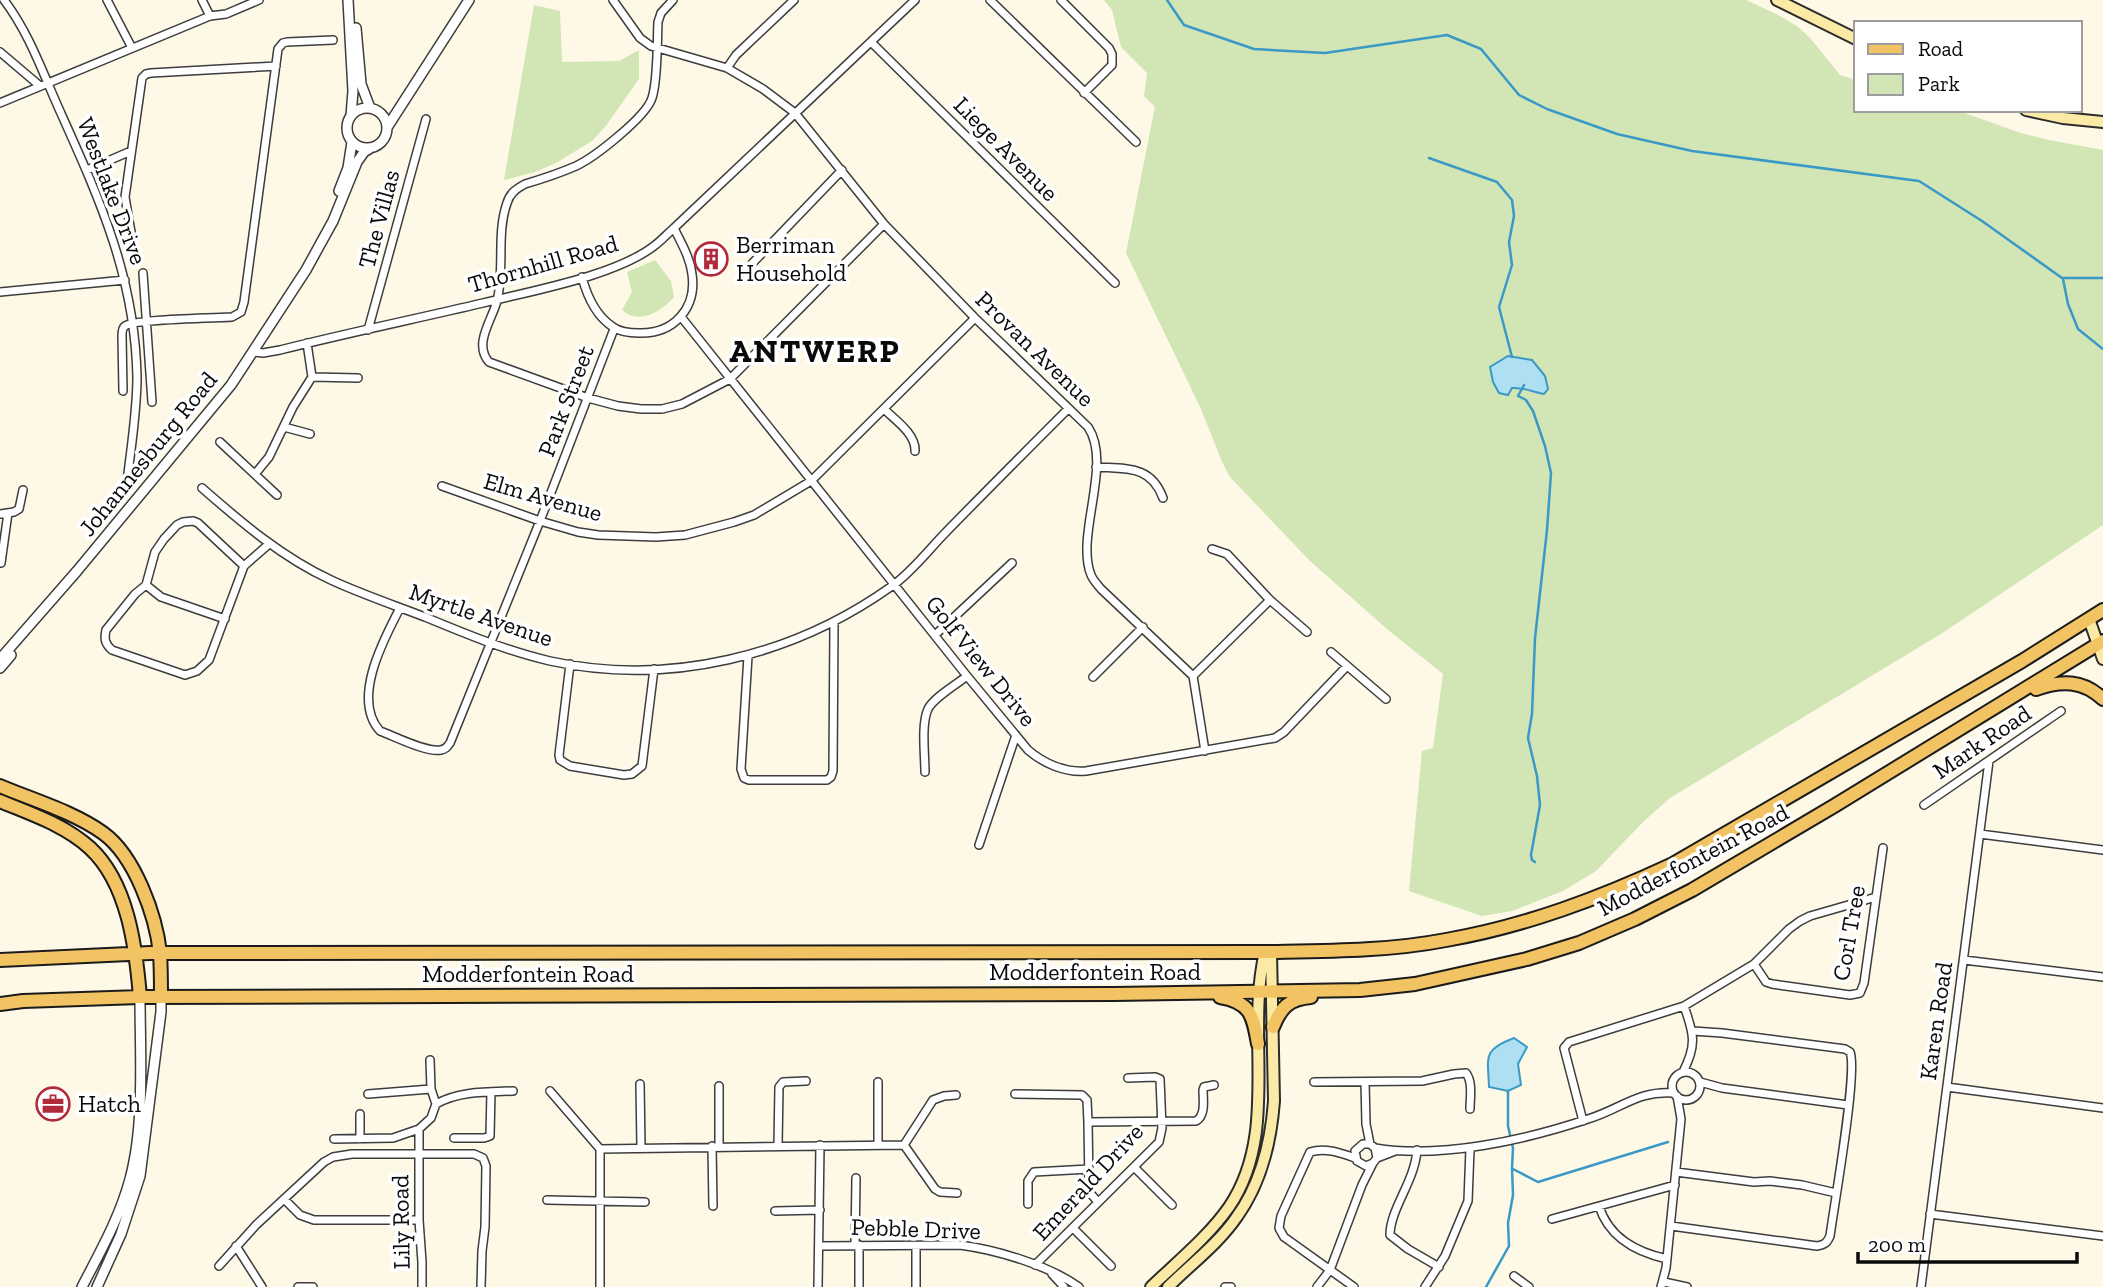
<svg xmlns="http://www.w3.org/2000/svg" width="2103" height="1287" font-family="'Zilla Slab',serif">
	<rect width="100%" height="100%" fill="#fef8e7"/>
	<path fill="#d2e5b4" d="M 1104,0 L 1746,0 L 1778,15 L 1797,26 L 1811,39 L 1840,75 L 1856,80 L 1856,110 L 1956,110 L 2021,133 L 2049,140 L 2103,150 L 2103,525 L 1944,632 L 1670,798 L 1643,822 L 1596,871 L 1563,891 L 1512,911 L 1482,916 L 1409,891 L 1422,751 L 1433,748 L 1443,674 L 1387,629 L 1309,560 L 1230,477 L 1222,462 L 1201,409 L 1126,253 L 1155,107 L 1144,96 L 1147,73 L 1121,47 L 1112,10 Z
		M 534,5 L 560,11 L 562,62 L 619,61 L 639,50 L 639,79 L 605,127 L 592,141 L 556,163 L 535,172 L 504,180 Z
		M 655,260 L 671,281 L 674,297 C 661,312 639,325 622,310 L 632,292 L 627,272 Z"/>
	<path fill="#afdff2" stroke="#3a99c6" stroke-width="2" d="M 1508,356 L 1532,360 L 1545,376 L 1548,389 L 1544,394 C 1532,392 1524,387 1512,388 L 1508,395 L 1499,393 L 1493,382 L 1490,367 Z
		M 1514,1038 L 1527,1047 L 1518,1064 L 1521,1085 L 1508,1091 L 1489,1087 C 1488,1057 1482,1050 1514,1038 Z"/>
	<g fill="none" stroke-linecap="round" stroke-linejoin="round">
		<path stroke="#3a99c6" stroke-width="2.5" d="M 1167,0 L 1184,25 L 1254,49 L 1325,53 L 1447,35 L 1481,49 L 1519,95 L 1547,109 L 1617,134 L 1692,151 L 1919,181 L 1982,221 L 2062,278 L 2103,278
			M 1429,158 L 1497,182 L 1512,200 L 1514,216 L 1509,242 L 1512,265 L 1499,307 L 1512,357
			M 2063,279 L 2068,304 L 2078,329 L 2103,349
			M 1524,385 L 1518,396 L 1526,400 L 1533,411 L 1545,446 L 1551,473 L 1547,530 L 1535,638 L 1532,714 L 1528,738 L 1537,776 L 1540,805 L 1531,855 L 1532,860 L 1535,862
			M 1513,1169 L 1538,1182 L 1668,1142
			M 1486,1287 L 1509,1246 L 1508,1223 L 1513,1195 L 1512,1168 L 1513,1148 L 1508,1126 L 1508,1091"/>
		<defs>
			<path id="minor" d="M 4,0 C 29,33 42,71 59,109 C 99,198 135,276 137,377 C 137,412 131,447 127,482
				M 107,0 L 132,48
				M 202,0 L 210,16
				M 613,0 L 640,38 L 651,46 L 727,68 L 763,89 L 795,113 L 884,224 L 975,318 L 1088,427 C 1113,464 1075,535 1091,575 C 1093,580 1097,584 1101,589 L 1193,676 L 1205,751
				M 673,0 L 661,13 L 658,22 C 657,42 658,80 652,98 C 646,117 595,157 576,166 C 560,173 542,179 525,184 C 516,189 510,193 507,203 C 496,234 505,270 497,301 C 492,320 473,344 489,362 L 588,398 L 618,406 L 641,409 L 662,409 L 682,404 L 730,379 L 884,224
				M 990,0 L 1136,142
				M 1061,0 L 1109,48 L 1112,54 L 1112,65 L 1084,93
				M 871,42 L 1115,283
				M 0,52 L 40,86
				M 727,68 L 736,55 L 794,0
				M 0,103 L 210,16 L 226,14 L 259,0
				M 87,170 L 131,151
				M 132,238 L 125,197 L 142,78 L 146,74 L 151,73 L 276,66
				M 143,273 L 152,402
				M 742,274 L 842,170
				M 582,277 C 587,296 596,316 613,327 C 620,332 631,333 639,333 C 674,334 697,308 692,274 C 690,257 681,243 674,228
				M 0,292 L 125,280
				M 682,318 L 967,676 L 1028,750 C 1043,763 1065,773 1086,771 L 1275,738 L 1284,732 L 1346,667
				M 368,330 L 426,119
				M 254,352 L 263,353 L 280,350 C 347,333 415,319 483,303 C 531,291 615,276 654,246 C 661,241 667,234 674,228 L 915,0
				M 312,377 L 358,378
				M 123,391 L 122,336 C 122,333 122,328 125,326 C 132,319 217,318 232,317 L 241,312 L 244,302 L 278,49 L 283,43 L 287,42 L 333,40
				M 884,409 C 895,420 916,434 915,451
				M 284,427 L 310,434
				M 220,442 L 277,495
				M 1096,467 C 1126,469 1151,465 1163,498
				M 255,474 L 269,457 L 293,407 L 312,377 L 307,343
				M 442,486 L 540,521 L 578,532 L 598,535 L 656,537 L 685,535 L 734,522 L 754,515 L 811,481 L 975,318
				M 202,488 C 242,523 283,558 331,580 C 361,594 394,605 425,617 C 466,634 507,651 550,661 C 669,687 794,656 892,586 C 912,572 931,547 948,530 C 988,489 1028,449 1068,409
				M 0,514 L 14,512 L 19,509 L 23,490
				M 1212,549 L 1227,554 L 1270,600 L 1307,632
				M 1,563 L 8,513
				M 244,566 L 198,523 L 193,521 L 183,522 L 177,525 L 164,539 L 155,552 L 146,585 L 135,594 L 106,630 C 104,639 105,644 112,650 L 185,675 L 197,671 L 209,660 L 244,566 L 269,544
				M 146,585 L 161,597 L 225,619
				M 400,608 C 384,639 351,699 380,731 C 394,736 427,753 441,750 C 446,749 447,747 450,743 L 540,521 L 614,329
				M 935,635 L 1012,563
				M 1331,652 L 1386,699
				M 748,656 L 741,769 L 744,778 L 749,780 L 827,780 L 831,777 L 833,771 L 834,623
				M 570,664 L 559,755 L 560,760 L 570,766 L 624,775 L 632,774 L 642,766 L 654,669
				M 1193,676 L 1270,600
				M 1093,677 L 1143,627
				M 925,772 C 925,755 921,724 928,709 C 933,698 957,684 967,676
				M 1924,805 L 2061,711
				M 1980,834 L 2103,850
				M 979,845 L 1016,735
				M 1964,960 L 2103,977
				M 1754,964 L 1766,982 L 1772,984 L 1850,995 L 1860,993 L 1864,983 L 1883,848
				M 1683,1072 C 1697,1045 1694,1034 1684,1006
				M1672 1086a14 14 0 1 1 28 0a14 14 0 1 1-28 0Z
				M 878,1082 L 878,1144
				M 1314,1082 L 1422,1081 L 1454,1074 L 1466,1073 C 1473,1082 1470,1098 1470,1109
				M 1365,1082 L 1366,1124 L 1370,1144
				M 1700,1082 L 1722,1088 L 1848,1105
				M 640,1084 L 641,1147
				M 719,1086 L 719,1146
				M 1947,1087 L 2103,1108
				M 550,1091 L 600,1149
				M 368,1094 L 431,1089
				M 1015,1094 L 1082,1095 L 1087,1100 L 1088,1122
				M 436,1104 C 459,1091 487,1092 513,1091
				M 360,1114 L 360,1139
				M 1583,1121 L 1564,1048 L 1569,1042 L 1684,1006 L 1754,964 L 1789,929 L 1800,921 L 1810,916 L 1876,897
				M 454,1138 L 484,1138 L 490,1136 L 491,1092
				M 334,1139 L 393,1138 L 419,1129
				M 778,1145 L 779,1087 L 783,1082 L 806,1081
				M 904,1145 L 935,1189 L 940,1192 L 957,1193
				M 904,1145 L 933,1100 L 944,1096 L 956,1095
				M 712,1146 L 713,1206
				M 1375,1148 C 1441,1159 1525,1140 1588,1119 C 1621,1109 1638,1090 1674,1093
				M 600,1149 L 904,1145
				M 600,1149 L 600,1287
				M 1417,1150 C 1415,1181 1390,1209 1390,1235 L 1408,1249 L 1439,1267
				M 1377,1158 L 1375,1148 L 1370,1144 L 1363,1144 L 1355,1151 L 1357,1161 L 1366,1166 L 1373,1163 L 1377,1158 L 1395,1151
				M 1134,1167 L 1172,1205
				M 1676,1172 L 1754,1182 L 1770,1181 L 1802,1185 L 1836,1193
				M 285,1200 L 300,1215 L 314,1220 L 419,1220
				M 547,1200 L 645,1202
				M 1098,1202 L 1091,1194 L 1089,1186 L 1088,1122 L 1196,1121 C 1206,1115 1203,1100 1203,1090 L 1204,1087 L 1214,1085
				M 1028,1204 L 1028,1181 L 1034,1172 L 1089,1169
				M 1599,1206 C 1609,1238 1636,1252 1667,1259
				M 775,1211 L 820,1210
				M 1930,1214 L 2103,1236
				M 1552,1219 L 1675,1185
				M 1671,1226 L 1817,1246 C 1824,1245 1827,1243 1830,1236 C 1834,1206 1858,1071 1850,1052 L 1845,1049 L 1722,1033 L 1693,1031
				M 1073,1228 L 1111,1266
				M 855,1245 L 856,1178
				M 859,1245 L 859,1287
				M 236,1246 L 262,1287
				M 820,1246 L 960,1245 C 997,1250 1048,1265 1079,1287
				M 1035,1265 L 1159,1142 L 1162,1128 L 1160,1079 L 1155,1077 L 1128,1078
				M 219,1266 L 256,1225 L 324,1162 L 333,1157 L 352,1154 L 474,1154 L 483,1158 L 486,1166 L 485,1227 L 482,1251 L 481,1287
				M 1052,1274 L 1064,1287
				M 1514,1276 L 1529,1287
				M 1664,1282 L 1687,1287
				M 298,1287 L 313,1287
				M 422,1287 L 422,1262 L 419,1220 L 419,1129 L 431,1118 L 436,1104 L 431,1089 L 430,1060
				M 818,1287 L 820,1145
				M 916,1287 L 916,1246
				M 1225,1287 L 1231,1287
				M 1317,1287 L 1330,1270 L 1362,1185 L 1373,1163
				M 1354,1287 L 1284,1237 L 1279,1228 L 1281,1216 L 1310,1152 C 1325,1147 1341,1153 1355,1158
				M 1425,1287 L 1445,1256 L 1468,1201 L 1470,1149
				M 1661,1287 L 1666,1268 L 1681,1119 L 1677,1096
				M 1921,1287 L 1989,761"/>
			<path id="tertiary" d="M 348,0 L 353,91 L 351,116
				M 356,28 L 361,84 L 370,108
				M347 128a20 20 0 1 1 40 0a20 20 0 1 1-40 0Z
				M 388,126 L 469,0
				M 339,191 L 348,168 L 352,142
				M 0,659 L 77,571 L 231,385 L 306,270 L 333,221 L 357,162 L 364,152 L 369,149
				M 0,668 L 11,655
				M 82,1287 C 100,1252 120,1217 130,1179 C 145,1124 140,1054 140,997
				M 97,1287 L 121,1234 L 140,1176 L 161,1012 L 161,997"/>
			<path id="secondary" d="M 1777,0 L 1856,39
				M 2026,110 L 2063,118 L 2103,122
				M 2089,619 L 2103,659
				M 1151,1287 C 1177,1262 1208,1237 1229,1207 C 1280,1132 1245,1036 1265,952
				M 1168,1287 C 1190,1265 1218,1244 1236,1218 C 1261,1184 1271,1142 1274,1101 L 1271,952"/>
			<path id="primary" d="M 2036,689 C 2061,680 2083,680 2103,699
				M 0,786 C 33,800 74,812 103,833 C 135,856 156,916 160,953 C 161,968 161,982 161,997
				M 0,801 C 31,814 65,825 90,848 C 128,883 136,948 140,997
				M 0,960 L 150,953 L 1271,952 C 1330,951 1389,951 1446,940 C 1526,926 1600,898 1673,864 L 2022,661 L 2103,610
				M 1220,997 C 1251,1002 1253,1016 1258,1044
				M 0,1004 L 23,1001 L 140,997 L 1114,994 L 1360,990 L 1415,984 L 1527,959 L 1579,943 L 1635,919 L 1692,890 L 1834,806 L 2103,641
				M 1273,1027 C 1281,1007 1289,999 1311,997"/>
		</defs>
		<use href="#minor" stroke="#3d3d3d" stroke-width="10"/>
		<use href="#tertiary" stroke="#3d3d3d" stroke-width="12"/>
		<use href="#secondary" stroke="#2c2c2c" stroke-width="14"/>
		<use href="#primary" stroke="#1b1b1b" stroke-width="16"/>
		<use href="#minor" stroke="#fff" stroke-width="7"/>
		<use href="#tertiary" stroke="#fff" stroke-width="9"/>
		<use href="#secondary" stroke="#fbeaa5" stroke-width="10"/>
		<use href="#primary" stroke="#f2c363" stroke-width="12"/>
	</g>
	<defs>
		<symbol id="building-ring" viewBox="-11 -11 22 22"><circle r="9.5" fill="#fff" stroke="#b12a3c" stroke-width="1.5"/><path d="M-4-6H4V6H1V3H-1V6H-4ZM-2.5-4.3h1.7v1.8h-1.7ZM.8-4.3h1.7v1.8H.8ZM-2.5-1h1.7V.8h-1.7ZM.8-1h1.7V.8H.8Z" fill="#b12a3c"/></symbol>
		<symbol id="office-ring" viewBox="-11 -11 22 22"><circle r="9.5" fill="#fff" stroke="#b12a3c" stroke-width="1.5"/><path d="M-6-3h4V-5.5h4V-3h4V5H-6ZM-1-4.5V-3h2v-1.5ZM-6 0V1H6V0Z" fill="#b12a3c"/></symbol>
	</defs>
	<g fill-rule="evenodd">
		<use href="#building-ring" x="692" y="240" width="38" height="38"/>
		<use href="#office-ring" x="34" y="1085" width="38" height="38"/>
	</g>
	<g text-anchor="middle" stroke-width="7" stroke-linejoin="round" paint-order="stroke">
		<g font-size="24" fill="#0a0a0a" stroke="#fff">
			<text transform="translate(1006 149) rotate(45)" y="8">Liege Avenue</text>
			<text transform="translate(112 191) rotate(69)" y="8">Westlake Drive</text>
			<text transform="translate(379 219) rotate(-75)" y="8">The Villas</text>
			<text transform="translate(543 264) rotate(-16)" y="8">Thornhill Road</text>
			<text transform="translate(1035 349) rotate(44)" y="8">Provan Avenue</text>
			<text transform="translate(566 401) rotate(-69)" y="8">Park Street</text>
			<text transform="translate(148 454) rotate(-51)" y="8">Johannesburg Road</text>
			<text transform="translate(543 497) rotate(16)" y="8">Elm Avenue</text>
			<text transform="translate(481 615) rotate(19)" y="8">Myrtle Avenue</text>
			<text transform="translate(981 661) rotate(51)" y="8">Golf View Drive</text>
			<text transform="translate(1982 742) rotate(-34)" y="8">Mark Road</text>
			<text transform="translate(1693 860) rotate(-28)" y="8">Modderfontein Road</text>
			<text transform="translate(1849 933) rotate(-80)" y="8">Corl Tree</text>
			<text x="1095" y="980">Modderfontein Road</text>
			<text x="528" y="982">Modderfontein Road</text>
			<text transform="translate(1936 1021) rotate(-82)" y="8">Karen Road</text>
			<text transform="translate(1088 1182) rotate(-47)" y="8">Emerald Drive</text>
			<text transform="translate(401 1222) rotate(-91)" y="8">Lily Road</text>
			<text transform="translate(916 1229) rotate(2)" y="8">Pebble Drive</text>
		</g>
		<g font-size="24" fill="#0a0a0a" stroke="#fff" text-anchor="start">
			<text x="736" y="253">Berriman<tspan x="736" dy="28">Household</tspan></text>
			<text x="78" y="1112">Hatch</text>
		</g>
		<g font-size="32" font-weight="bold" letter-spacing="2" fill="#0a0a0a" stroke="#fff">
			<text x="815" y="362">ANTWERP</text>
		</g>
	</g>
	<rect x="1854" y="21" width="228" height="91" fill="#ffffff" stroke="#9d9d9d" stroke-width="2"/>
	<rect x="1868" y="44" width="35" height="10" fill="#f2c363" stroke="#9d9d9d" stroke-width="2"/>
	<text x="1918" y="56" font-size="21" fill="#0a0a0a">Road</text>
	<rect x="1868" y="74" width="35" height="21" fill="#d2e5b4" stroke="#9d9d9d" stroke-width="2"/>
	<text x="1918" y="91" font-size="21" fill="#0a0a0a">Park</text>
	<path d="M1858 1252v10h219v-10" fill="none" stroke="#0a0a0a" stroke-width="3.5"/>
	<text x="1868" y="1252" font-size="21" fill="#0a0a0a" stroke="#ffffff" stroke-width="5" paint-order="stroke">200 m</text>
</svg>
